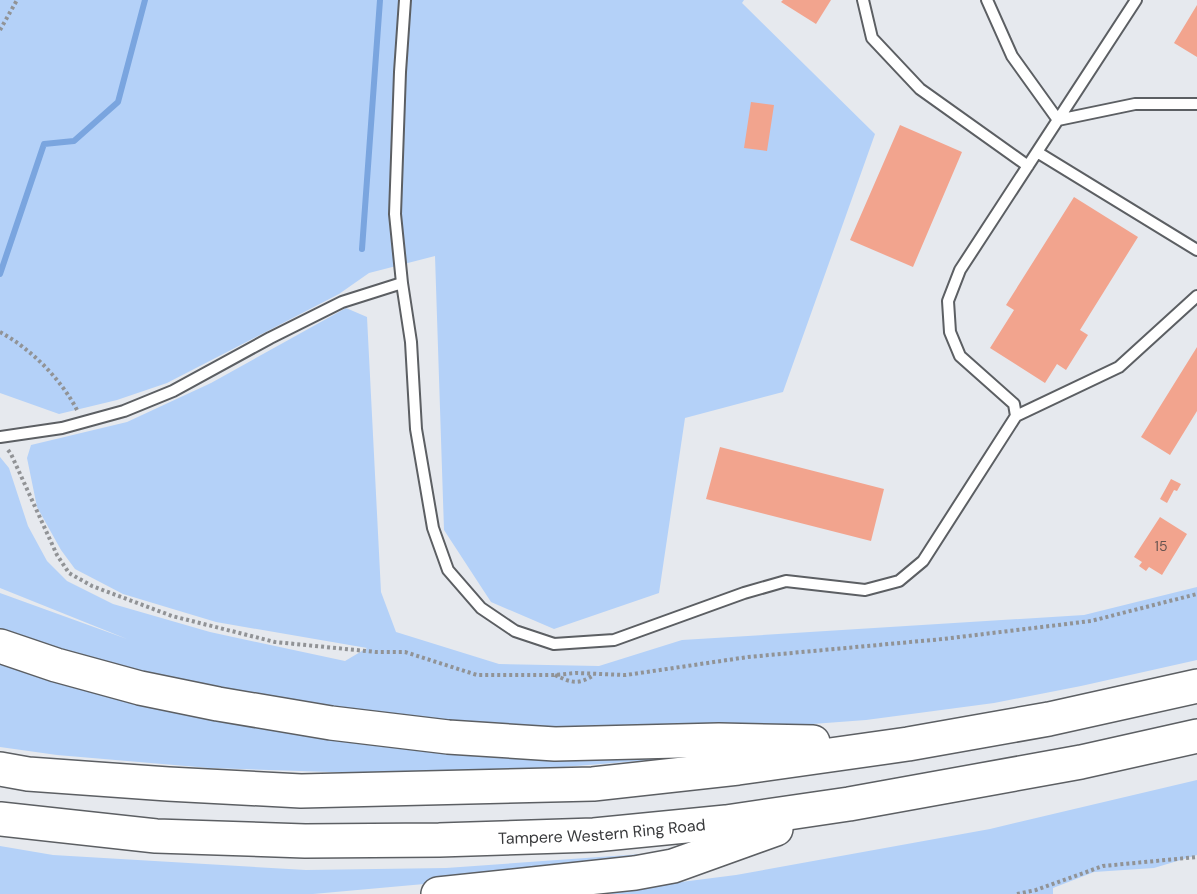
<svg xmlns="http://www.w3.org/2000/svg" width="1197" height="894" font-family="'DM Sans',sans-serif">
	<rect width="100%" height="100%" fill="#e6e9ee"/>
	<path fill="#b4d1f8" d="M 0,0 L 744,0 L 742,3 L 875,134 L 783,392 L 685,418 L 659,593 L 554,629 L 491,602 L 444,530 L 435,256 L 369,273 L 339,294 L 167,383 L 117,400 L 59,414 L 0,393 Z
		M 346,308 L 367,317 L 381,592 L 396,632 L 499,664 L 599,666 L 682,640 L 1084,615 L 1197,587 L 1197,660 L 1081,686 L 994,703 L 866,720 L 759,728 L 533,733 L 184,689 L 0,636 L 0,593 L 127,639 L 0,588 L 0,457 L 9,468 L 28,526 L 47,561 L 67,581 L 113,604 L 210,632 L 345,661 L 367,648 L 216,622 L 123,594 L 75,569 L 61,550 L 37,507 L 27,458 L 31,445 L 127,422 L 211,383 Z
		M 0,658 L 150,702 L 276,731 L 404,749 L 507,756 L 689,757 L 525,770 L 361,773 L 209,768 L 57,755 L 0,747 Z
		M 1197,780 L 1197,855 L 1154,868 L 1094,872 L 1053,888 L 1053,894 L 587,894 L 736,875 L 990,829 Z
		M 0,846 L 53,855 L 306,870 L 446,868 L 670,852 L 491,878 L 313,894 L 0,894 Z"/>
	<g fill="none" stroke-linecap="round" stroke-linejoin="round">
		<path stroke="#7aa5df" stroke-width="6" d="M 362,249 L 380,0
			M 0,274 L 44,144 L 74,141 L 118,102 L 145,0"/>
	</g>
	<path fill="#f2a48e" d="M 783,0 L 831,0 L 816,24 L 781,2 Z
		M 1197,5 L 1197,57 L 1174,43 Z
		M 751,102 L 774,105 L 767,151 L 744,148 Z
		M 900,125 L 962,152 L 913,267 L 850,240 Z
		M 1074,197 L 1138,237 L 1080,330 L 1088,335 L 1066,370 L 1057,364 L 1045,383 L 990,348 L 1014,310 L 1006,305 Z
		M 1197,347 L 1197,411 L 1170,455 L 1141,437 Z
		M 720,447 L 884,489 L 871,541 L 706,499 Z
		M 1171,479 L 1181,484 L 1177,491 L 1174,490 L 1167,503 L 1160,499 Z
		M 1160,517 L 1187,534 L 1162,575 L 1149,567 L 1146,571 L 1139,566 L 1142,562 L 1134,557 Z"/>
	<g fill="none" stroke-linecap="round" stroke-linejoin="round">
		<defs>
			<path id="service" d="M 863,0 L 872,38 L 920,89 L 1028,166
				M 987,0 L 1012,56 L 1058,120 L 1135,104 L 1197,104
				M 1037,152 L 1197,250
				M 402,283 L 411,342 L 416,429 L 433,528 L 448,570 L 481,608 L 515,631 L 554,644 L 614,640 L 744,593 L 786,581 L 865,590 L 899,581 L 923,561 L 1016,416 L 1014,404 L 960,356 L 950,332 L 948,301 L 960,270 L 1136,0
				M 1016,416 L 1119,367 L 1197,296
				M 0,437 L 62,428 L 124,411 L 173,391 L 270,338 L 342,302 L 402,283 L 395,214 L 400,72 L 405,0"/>
			<g id="motorway">
				<path d="M 0,646 L 56,665 L 140,688 L 218,704 L 331,723 L 448,737 L 555,744 L 719,740 L 813,742"/>
				<path d="M 0,769 L 28,774 L 168,784 L 301,791 L 593,784 L 738,768 L 908,744 L 1049,719 L 1197,686"/>
				<path id="s1" d="M 0,819 L 156,836 L 305,841 L 439,840 L 594,835 L 726,822 L 849,804 L 1081,762 L 1197,736"/>
				<path d="M 438,894 L 635,873 L 673,866 L 776,829"/>
			</g>
		</defs>
		<use href="#service" stroke="#5c5f63" stroke-width="14"/>
		<use href="#motorway" stroke="#5c5f63" stroke-width="36"/>
		<path stroke="#919396" stroke-width="4" stroke-dasharray="3 3" stroke-linecap="butt" d="M 0,30 L 17,0
			M 0,332 C 31,349 61,379 77,410
			M 8,450 L 11,454 L 57,555 L 69,573 L 92,586 L 172,616 L 275,642 L 376,652 L 405,652 L 477,675 L 554,675 L 576,673 L 626,675 L 748,657 L 943,639 L 1091,621 L 1197,594
			M 555,675 C 572,683 578,685 594,675
			M 1017,894 L 1036,890 L 1103,866 L 1197,857"/>
		<use href="#service" stroke="#fff" stroke-width="10"/>
		<use href="#motorway" stroke="#fff" stroke-width="33"/>
	</g>
	<g text-anchor="middle" stroke-width="5" stroke-linejoin="round" paint-order="stroke">
		<g font-size="14" fill="#675450">
			<text x="1161" y="551">15</text>
		</g>
		<g font-size="16" fill="#393a3c" stroke="#e6e9ee">
			<text dy="6" stroke="none"><textPath href="#s1" startOffset="603">Tampere Western Ring Road</textPath></text>
		</g>
	</g>
</svg>
